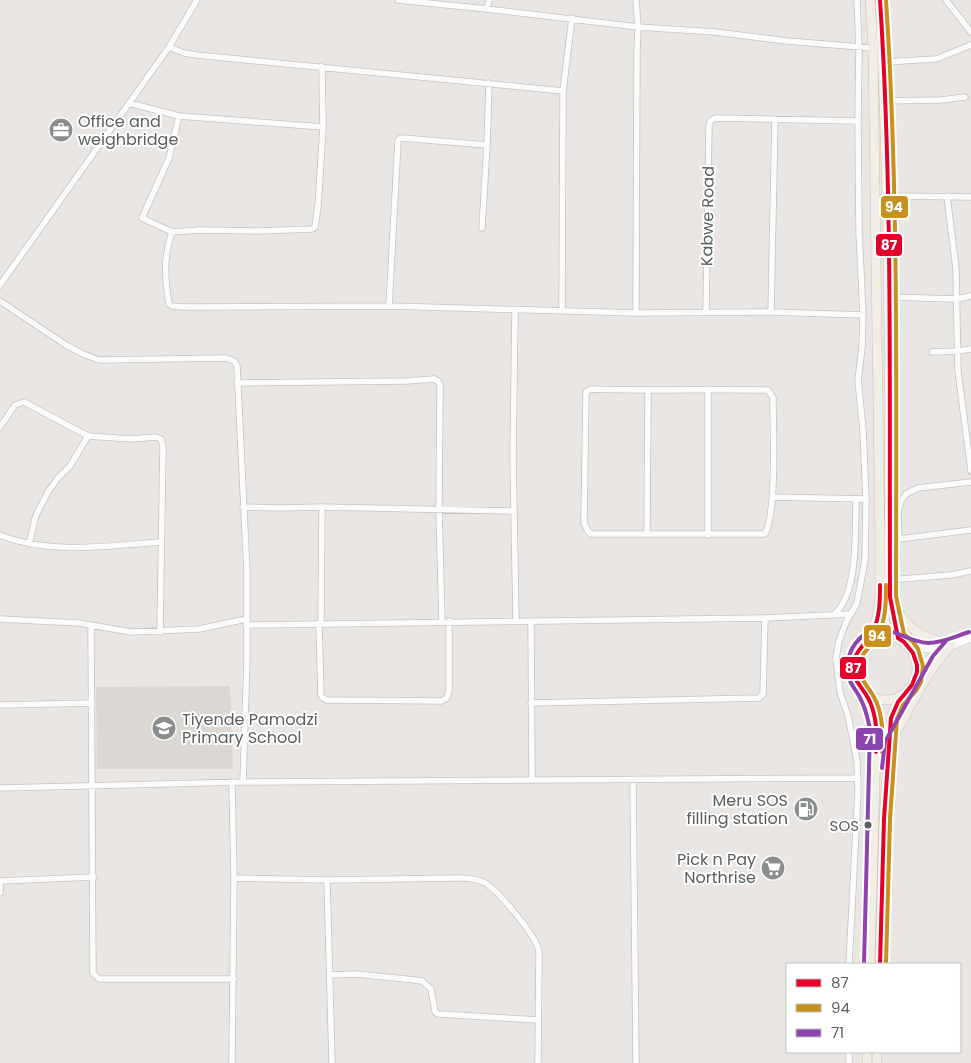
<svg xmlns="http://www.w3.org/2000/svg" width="971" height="1063" font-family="Poppins,sans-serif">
	<rect width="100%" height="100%" fill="#e9e6e3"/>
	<path fill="#dbd7d2" d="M 230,686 L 233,769 L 97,769 L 96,687 Z"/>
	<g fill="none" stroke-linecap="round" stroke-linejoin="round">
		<defs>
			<path id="street" d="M 398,0 L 487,9 L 638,27 L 715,32 L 787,41 L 873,48
				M 636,0 L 638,27 L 637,53 L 636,313
				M 946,0 L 971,32
				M 487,9 L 489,0
				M 169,47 L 184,53 L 196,55 L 563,91
				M 884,62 L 936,59 L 971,45
				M 884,101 L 941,100 L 965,97
				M 129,103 L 179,116 L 323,127
				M 179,116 L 169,158 L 142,218 L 172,232 L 201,230 L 259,231 L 312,229 L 315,227 L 318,206 L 323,127 L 322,67
				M 886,196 L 971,197
				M 947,196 L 956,269 L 958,371 L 971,471
				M 482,228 L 487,145
				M 172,232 C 163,257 165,278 169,304 L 172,306 L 183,307 L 389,306 L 636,313 L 771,312 L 863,315
				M 0,285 L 169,47 L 197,0
				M 889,297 L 956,299 L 971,296
				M 0,301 L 66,345 L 83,354 L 99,360 L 226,358 L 234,361 L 237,366 L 247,572 L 247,659 L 243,782
				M 389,306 L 398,141 L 399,139 L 402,138 L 487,145 L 489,83
				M 515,310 L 513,457 L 516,621
				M 562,310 L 563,91 L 572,18
				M 706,312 L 709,125 L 711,120 L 716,118 L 858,121
				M 771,312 L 775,119
				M 932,352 L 958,351 L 971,349
				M 237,383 L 407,381 L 434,379 L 438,381 L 440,385 L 439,509 L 442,622
				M 591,389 C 650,391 709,389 768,390 L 773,398 C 773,427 777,512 765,534 L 591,534 L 588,531 L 584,523 L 586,392 Z
				M 708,389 L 708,535
				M 0,427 L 15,405 L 24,402 L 88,436 L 131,439 L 156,437 L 161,439 L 163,447 L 160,632
				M 971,482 L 918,488 L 906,494 L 901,501 L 898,512 L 899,539 L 971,530
				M 772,497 L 866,499
				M 243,507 L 280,508 L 322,507 L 514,511
				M 647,533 L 648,390
				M 0,535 C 50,555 108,546 161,542
				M 29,544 L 36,515 L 48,492 L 58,478 L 70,466 L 88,436
				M 889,580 L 951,575 L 971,571
				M 833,615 C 859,596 855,529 856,499
				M 0,619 L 79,623 L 131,632 L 199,629 L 246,619
				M 531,621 L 532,779
				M 319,623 L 321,695 L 323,698 L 327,700 L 441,701 L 447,698 L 449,691 L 449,621
				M 321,623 L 322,507
				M 91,625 L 93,973 L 99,979 L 234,979
				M 246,625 L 765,618 L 851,614
				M 531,703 L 759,698 L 763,694 L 765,618
				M 0,705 L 92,703
				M 633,781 L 636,1063
				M 0,788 L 243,782 L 858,778
				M 234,878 L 327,880 L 460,878 C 469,878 479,879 487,884 C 501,894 530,930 537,945 L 539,951 L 538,1063
				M 327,880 L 332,1063
				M 0,881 L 94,877
				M 0,893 L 0,881
				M 849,964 L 858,792 L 857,761 L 848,716 L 840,692 L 836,658 L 839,641 L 846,622 L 857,603 L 865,560 L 866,499 L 863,430 L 858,380 L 862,348 L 863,315 L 859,231 L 858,121 L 859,47 L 857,0
				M 330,975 L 356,974 L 415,980 L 422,981 L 431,989 L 435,1012 L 438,1014 L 538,1020
				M 232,1063 L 234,878 L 232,782
				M 849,1063 L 849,1052"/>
			<path id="secondary" d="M 908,645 L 932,649 L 942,648
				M 916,676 C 930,652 945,647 971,638"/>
			<path id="primary" d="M 880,0 C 889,193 891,386 889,580 L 890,597 L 898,638
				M853 668a32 32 0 1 1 64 0a32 32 0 1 1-64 0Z
				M 869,639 L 877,617 L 880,597 L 880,544 L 873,48 L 870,0
				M 866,694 L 875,721 L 876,745 L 870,964
				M 891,742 C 909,709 926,673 951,645 C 922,637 910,632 894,605
				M 880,964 L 884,819 L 891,718 L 896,705 L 902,696
				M 867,1063 L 867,1052
				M 877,1063 L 877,1052"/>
		</defs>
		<use href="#street" stroke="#c4c4c4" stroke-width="7"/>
		<use href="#secondary" stroke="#c5c5c5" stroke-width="9"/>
		<use href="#primary" stroke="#d1c3b0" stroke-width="10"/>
		<use href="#street" stroke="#fcfbfb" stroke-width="5.5"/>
		<use href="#secondary" stroke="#fcfbfb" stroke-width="8"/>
		<use href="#primary" stroke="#f2eee6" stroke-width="9"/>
		<defs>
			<path id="bus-1" d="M 880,0 C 893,198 889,398 890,597 L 898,638 L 904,642 L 913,653 L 917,665 L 917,672 L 912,685 L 898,702 L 891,718 L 884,819 L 880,964
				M 876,752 C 877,735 877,718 870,702 C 865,690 853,681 853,668 C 853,651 867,644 873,631 C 880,617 880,600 880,585"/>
			<path id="bus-2" d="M 882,752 C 883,734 883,715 875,699 C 870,688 859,679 859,668 C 859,653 872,647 878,635 C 886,620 886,602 886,585
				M 886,964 L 890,819 L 897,719 L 903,705 L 916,691 L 921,682 L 923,666 L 918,649 L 913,642 L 904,634 L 896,596 C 896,398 899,198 886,0"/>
			<path id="bus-3" d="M 882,768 L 885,742 L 933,656 L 946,641
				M 864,964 L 870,729 C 868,720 866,709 861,700 C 857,690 849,685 848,673 C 847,663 849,652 855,644 C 879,612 901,642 928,643 C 943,643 956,636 969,632"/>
		</defs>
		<use href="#bus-1" stroke="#fff" stroke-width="8"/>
		<use href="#bus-2" stroke="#fff" stroke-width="8"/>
		<use href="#bus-3" stroke="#fff" stroke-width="8"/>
		<use href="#bus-1" stroke="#e4002b" stroke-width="4"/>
		<use href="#bus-2" stroke="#c8901d" stroke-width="4"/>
		<use href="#bus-3" stroke="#8e44ad" stroke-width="4"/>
	</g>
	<defs>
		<symbol id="office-disc" viewBox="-11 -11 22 22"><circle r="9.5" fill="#8b8e8e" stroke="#fff"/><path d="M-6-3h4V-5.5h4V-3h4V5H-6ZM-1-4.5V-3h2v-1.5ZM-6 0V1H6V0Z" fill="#fff"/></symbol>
		<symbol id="school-disc" viewBox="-11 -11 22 22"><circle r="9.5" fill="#8b8e8e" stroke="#fff"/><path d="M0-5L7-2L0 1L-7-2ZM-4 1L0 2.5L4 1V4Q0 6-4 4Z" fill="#fff"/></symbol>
		<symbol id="fuel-disc" viewBox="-11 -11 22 22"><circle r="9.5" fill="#8b8e8e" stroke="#fff"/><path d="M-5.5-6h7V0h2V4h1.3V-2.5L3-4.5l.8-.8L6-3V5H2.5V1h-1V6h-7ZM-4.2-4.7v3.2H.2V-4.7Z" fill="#fff"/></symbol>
		<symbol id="supermarket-disc" viewBox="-11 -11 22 22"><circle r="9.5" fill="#8b8e8e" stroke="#fff"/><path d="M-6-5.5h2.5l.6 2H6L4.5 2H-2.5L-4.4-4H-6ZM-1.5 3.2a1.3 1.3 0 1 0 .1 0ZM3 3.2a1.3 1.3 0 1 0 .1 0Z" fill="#fff"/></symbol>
	</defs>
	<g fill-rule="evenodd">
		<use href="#office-disc" x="47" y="116" width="28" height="28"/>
		<use href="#school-disc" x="150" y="714" width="28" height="28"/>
		<use href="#fuel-disc" x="792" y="795" width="28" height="28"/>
		<use href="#supermarket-disc" x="759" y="854" width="28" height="28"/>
	</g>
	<circle fill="#595e61" stroke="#fff" stroke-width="2" cx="868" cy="825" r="4.5"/>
	<g text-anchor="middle" stroke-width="4" stroke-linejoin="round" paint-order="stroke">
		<g font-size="15" fill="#595e61" stroke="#fff" text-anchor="end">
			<text x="859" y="831">SOS</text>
		</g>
		<g font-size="16" fill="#595e61" stroke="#fff" text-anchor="start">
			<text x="78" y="127">Office and<tspan x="78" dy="18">weighbridge</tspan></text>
			<text x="182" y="725">Tiyende Pamodzi<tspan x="182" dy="18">Primary School</tspan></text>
			<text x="788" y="806" text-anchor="end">Meru SOS<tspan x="788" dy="18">filling station</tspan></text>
			<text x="756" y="865" text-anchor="end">Pick n Pay<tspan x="756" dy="18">Northrise</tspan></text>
		</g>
		<g font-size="16" fill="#595e61" stroke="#fff">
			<text transform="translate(707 216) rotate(-89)" y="6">Kabwe Road</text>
		</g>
	</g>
	<g stroke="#fff" stroke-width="2">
		<rect x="880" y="195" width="29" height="24" rx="5" fill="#c8901d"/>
		<rect x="875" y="233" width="28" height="24" rx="5" fill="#e4002b"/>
		<rect x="863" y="624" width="29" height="24" rx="5" fill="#c8901d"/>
		<rect x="839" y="656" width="28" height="24" rx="5" fill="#e4002b"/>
		<rect x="855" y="727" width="29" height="24" rx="5" fill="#8e44ad"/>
	</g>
	<g font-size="14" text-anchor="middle" font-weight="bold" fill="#fff">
		<text x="894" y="212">94</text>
		<text x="889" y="250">87</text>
		<text x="877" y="641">94</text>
		<text x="853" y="673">87</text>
		<text x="870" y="744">71</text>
	</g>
	<rect x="786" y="963" width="175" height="90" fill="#ffffff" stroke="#bdbfc0"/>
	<rect x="796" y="979" width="25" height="8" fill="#e4002b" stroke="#bdbfc0"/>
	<text x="831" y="988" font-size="15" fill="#595e61">87</text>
	<rect x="796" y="1004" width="25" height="8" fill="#c8901d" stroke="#bdbfc0"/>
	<text x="831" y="1013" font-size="15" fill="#595e61">94</text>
	<rect x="796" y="1029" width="25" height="8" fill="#8e44ad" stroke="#bdbfc0"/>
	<text x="831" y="1038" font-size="15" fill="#595e61">71</text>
</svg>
